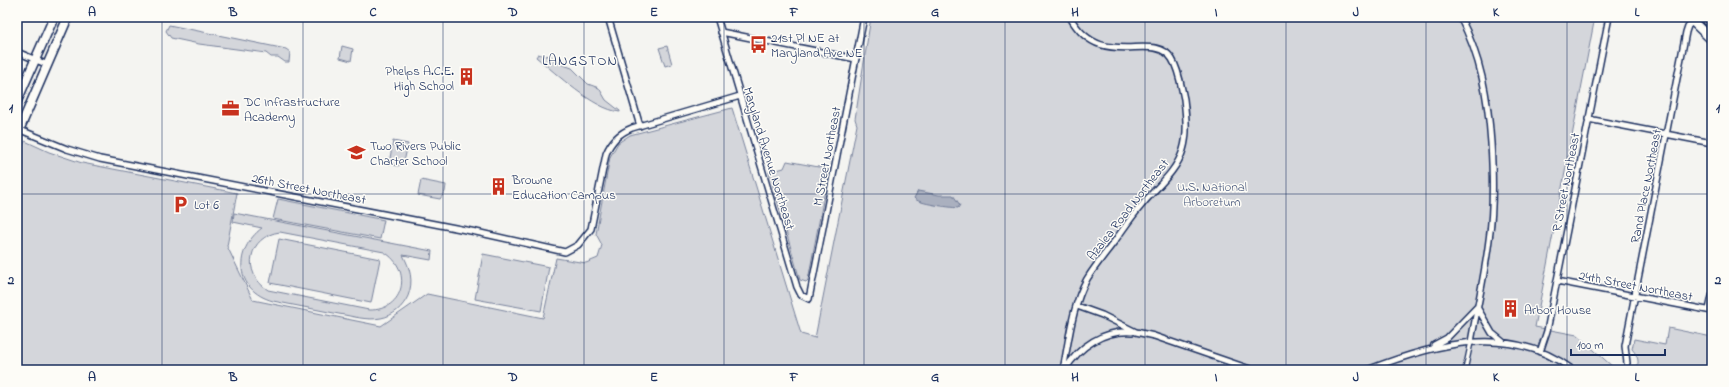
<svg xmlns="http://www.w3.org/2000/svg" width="1729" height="387" font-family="'Indie Flower',sans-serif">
	<rect width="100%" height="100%" fill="#f4f4f1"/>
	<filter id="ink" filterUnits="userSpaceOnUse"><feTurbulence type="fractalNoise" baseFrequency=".025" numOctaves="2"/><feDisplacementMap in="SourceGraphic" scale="8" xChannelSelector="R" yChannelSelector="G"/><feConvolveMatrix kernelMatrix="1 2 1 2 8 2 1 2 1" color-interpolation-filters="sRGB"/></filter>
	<g filter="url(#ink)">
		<path fill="#d4d6db" stroke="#78829c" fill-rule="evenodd" d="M 871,17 L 1595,17 L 1535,327 L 1577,335 L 1613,367 L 1613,370 L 17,370 L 17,160 L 25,141 L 49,152 L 82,163 L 237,193 L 227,246 L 253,300 L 381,326 L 427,294 L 543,318 L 556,258 L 586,263 L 598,258 L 602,245 L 596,234 L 610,157 L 618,143 L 630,135 L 732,108 L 801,334 L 815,338 L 857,125 L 855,119 Z
			M 169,25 L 286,49 L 290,52 L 289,62 L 285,62 L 278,57 L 271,57 L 266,53 L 199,44 L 171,38 L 166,31 Z
			M 342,46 L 353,49 L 351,61 L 340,58 Z
			M 667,46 L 672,64 L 665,66 L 659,48 Z
			M 538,54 L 545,56 L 551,55 L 555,62 L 572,68 L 588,84 L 599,88 L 606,100 L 620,111 L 620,112 C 593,109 557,74 536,57 Z
			M 393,141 L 408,144 L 404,162 L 398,166 L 389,164 Z
			M 787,161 L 829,169 L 808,280 L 806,282 L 800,280 L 769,172 L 784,168 Z
			M 421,180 L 446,185 L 445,192 L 440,199 L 418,195 Z
			M 278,199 L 384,220 L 380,239 L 273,219 Z
			M 234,213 L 432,251 L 431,260 L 403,255 C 410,268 414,281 408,296 C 403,307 393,316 381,318 C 367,321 352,316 339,314 C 317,310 295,305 273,301 C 234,290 233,250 262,228 L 233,222 ZM 280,232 L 384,252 C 413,269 405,311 369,310 L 268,290 C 241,273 248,236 280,232 Z
			M 279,239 L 380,259 L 371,303 L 270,283 Z
			M 483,254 L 549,267 L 541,311 L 475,299 Z
			M 1668,328 L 1712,337 L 1712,370 L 1636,370 C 1640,362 1638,356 1632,349 L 1634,339 L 1665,345 Z"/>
		<path fill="#aab0bf" stroke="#717c98" d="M 918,191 L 939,195 L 953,195 L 960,205 L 958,208 C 949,207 918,204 914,198 Z"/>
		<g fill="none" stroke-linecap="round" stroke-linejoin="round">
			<defs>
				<path id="pedestrian" d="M 1465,370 L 1471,342"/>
				<path id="minor" d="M 608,17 L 640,126
					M 717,17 L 797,287 L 801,295 L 809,299 L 864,17
					M 1460,17 C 1481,57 1488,98 1491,143 C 1493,175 1494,207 1489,240 C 1485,274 1477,308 1471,342
					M 721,32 L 856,59
					M 17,52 L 48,65
					M 1588,119 L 1712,143
					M 18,129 L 67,149 L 100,159 L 476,232 L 565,252 L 578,245 L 591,229 L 606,154 C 611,141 619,133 632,128 L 740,96
					M 1557,281 L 1712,311
					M 1077,306 L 1102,315 L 1136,332 L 1154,336 L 1253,370
					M 1709,310 L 1712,296
					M 1434,345 L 1447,338 L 1477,307 L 1492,333 L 1503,342
					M 1540,352 L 1547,331 L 1609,17
					M 1627,363 L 1625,346 L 1686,32 L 1688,26 L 1697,17
					M 1063,370 C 1069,340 1072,306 1087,279 C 1095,266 1105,254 1114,242 C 1123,230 1131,217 1141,206 C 1155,188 1176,173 1183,150 C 1188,134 1186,116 1184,99 C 1181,86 1179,70 1172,59 C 1153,29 1101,73 1070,17
					M 1065,370 C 1079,346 1104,330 1132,332
					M 1367,370 C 1434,344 1509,322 1573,370"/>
				<path id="primary" d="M 1688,17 L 1712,40
					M 1703,17 L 1712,25
					M 17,101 L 54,17
					M 17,135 L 68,17"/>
			</defs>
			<use href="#pedestrian" stroke="#1b2f5e" stroke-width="6"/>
			<use href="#minor" stroke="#1b2f5e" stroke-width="8"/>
			<use href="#primary" stroke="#1b2f5e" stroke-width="11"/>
			<use href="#pedestrian" stroke="#fdfcf7" stroke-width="3.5"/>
			<use href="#minor" stroke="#fdfcf7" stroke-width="5"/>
			<use href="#primary" stroke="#fdfcf7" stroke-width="8"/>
		</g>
	</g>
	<path fill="none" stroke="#1b2f5e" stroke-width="1" stroke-opacity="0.55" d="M 162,17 L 162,370M 303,17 L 303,370M 443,17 L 443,370M 584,17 L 584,370M 724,17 L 724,370M 864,17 L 864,370M 1005,17 L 1005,370M 1145,17 L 1145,370M 1286,17 L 1286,370M 1426,17 L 1426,370M 1567,17 L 1567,370M 17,194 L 1712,194"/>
	<defs>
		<symbol id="bus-bare" viewBox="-9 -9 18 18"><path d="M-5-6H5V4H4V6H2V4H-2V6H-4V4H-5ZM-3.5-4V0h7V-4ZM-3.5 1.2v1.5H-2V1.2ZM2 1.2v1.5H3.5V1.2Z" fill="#c8321e" stroke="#fdfcf7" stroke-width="2.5" paint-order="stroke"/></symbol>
		<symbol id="building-bare" viewBox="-9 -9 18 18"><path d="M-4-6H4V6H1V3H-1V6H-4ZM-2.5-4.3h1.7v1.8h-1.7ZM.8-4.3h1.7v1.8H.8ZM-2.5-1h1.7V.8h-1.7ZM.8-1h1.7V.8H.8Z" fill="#c8321e" stroke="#fdfcf7" stroke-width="2.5" paint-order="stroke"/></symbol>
		<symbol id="office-bare" viewBox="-9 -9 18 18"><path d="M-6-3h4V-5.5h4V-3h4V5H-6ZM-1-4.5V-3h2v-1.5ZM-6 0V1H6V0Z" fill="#c8321e" stroke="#fdfcf7" stroke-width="2.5" paint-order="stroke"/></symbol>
		<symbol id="school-bare" viewBox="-9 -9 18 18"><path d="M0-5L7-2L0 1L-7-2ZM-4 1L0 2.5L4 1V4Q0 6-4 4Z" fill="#c8321e" stroke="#fdfcf7" stroke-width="2.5" paint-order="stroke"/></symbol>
		<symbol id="parking-bare" viewBox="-9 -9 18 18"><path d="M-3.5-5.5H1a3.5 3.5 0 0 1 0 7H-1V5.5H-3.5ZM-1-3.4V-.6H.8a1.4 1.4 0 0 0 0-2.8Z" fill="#c8321e" stroke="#fdfcf7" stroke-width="2.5" paint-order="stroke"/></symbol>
	</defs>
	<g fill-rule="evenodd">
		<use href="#bus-bare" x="746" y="32" width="25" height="25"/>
		<use href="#building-bare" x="454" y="64" width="25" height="25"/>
		<use href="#office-bare" x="218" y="96" width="25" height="25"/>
		<use href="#school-bare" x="344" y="140" width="25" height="25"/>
		<use href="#building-bare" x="486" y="174" width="25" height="25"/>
		<use href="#parking-bare" x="168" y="192" width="25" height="25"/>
		<use href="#building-bare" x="1498" y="296" width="25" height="25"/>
	</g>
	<g text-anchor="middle" stroke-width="3" stroke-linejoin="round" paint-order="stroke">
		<g font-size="13" fill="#1b2f5e" stroke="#fdfcf7" text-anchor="start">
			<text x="771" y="42">21st Pl NE at<tspan x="771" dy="15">Maryland Ave NE</tspan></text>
			<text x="454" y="75" text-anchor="end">Phelps A.C.E.<tspan x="454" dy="15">High School</tspan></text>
			<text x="244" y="106">DC Infrastructure<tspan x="244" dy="15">Academy</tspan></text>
			<text x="370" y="150">Two Rivers Public<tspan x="370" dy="15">Charter School</tspan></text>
			<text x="512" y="184">Browne<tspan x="512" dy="15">Education Campus</tspan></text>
			<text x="194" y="209">Lot 6</text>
			<text x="1524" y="314">Arbor House</text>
		</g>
		<g font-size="13" fill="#1b2f5e" stroke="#fdfcf7">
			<text transform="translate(826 156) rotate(-79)" y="5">M Street Northeast</text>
			<text transform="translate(770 158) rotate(73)" y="5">Maryland Avenue Northeast</text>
			<text transform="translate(1565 182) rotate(-79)" y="5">R Street Northeast</text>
			<text transform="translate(1645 186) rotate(-79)" y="5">Rand Place Northeast</text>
			<text transform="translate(309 188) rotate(11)" y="5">26th Street Northeast</text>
			<text transform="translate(1127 209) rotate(-52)" y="5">Azalea Road Northeast</text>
			<text transform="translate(1636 285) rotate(11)" y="5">24th Street Northeast</text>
		</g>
		<g font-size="13" fill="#49597d" stroke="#fdfcf7">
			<text x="1212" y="191">U.S. National<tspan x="1212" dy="15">Arboretum</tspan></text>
		</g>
		<g font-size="14" letter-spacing="1" fill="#1b2f5e" stroke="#fdfcf7">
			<text x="580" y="65">LANGSTON</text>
		</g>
	</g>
	<rect width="1729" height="387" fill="none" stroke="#fdfcf7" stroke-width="44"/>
	<path d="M1571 349v6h94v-6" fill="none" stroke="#1b2f5e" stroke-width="2"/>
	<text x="1577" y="349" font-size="12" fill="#1b2f5e" stroke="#fdfcf7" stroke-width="3" paint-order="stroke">100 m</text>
	<rect x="22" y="22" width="1685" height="343" fill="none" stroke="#1b2f5e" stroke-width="1.5"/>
	<g font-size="13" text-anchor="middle" font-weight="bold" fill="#1b2f5e">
		<text x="92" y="16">A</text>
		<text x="233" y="16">B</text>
		<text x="373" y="16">C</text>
		<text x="513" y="16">D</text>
		<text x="654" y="16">E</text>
		<text x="794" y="16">F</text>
		<text x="935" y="16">G</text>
		<text x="1075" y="16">H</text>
		<text x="1216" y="16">I</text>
		<text x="1356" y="16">J</text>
		<text x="1496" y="16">K</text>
		<text x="1637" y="16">L</text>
		<text x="11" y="112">1</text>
		<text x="1718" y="112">1</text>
		<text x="11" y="284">2</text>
		<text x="1718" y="284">2</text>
		<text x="92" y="381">A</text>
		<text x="233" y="381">B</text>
		<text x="373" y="381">C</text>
		<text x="513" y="381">D</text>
		<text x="654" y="381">E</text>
		<text x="794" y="381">F</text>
		<text x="935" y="381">G</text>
		<text x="1075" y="381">H</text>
		<text x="1216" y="381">I</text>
		<text x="1356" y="381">J</text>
		<text x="1496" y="381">K</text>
		<text x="1637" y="381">L</text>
	</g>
</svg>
